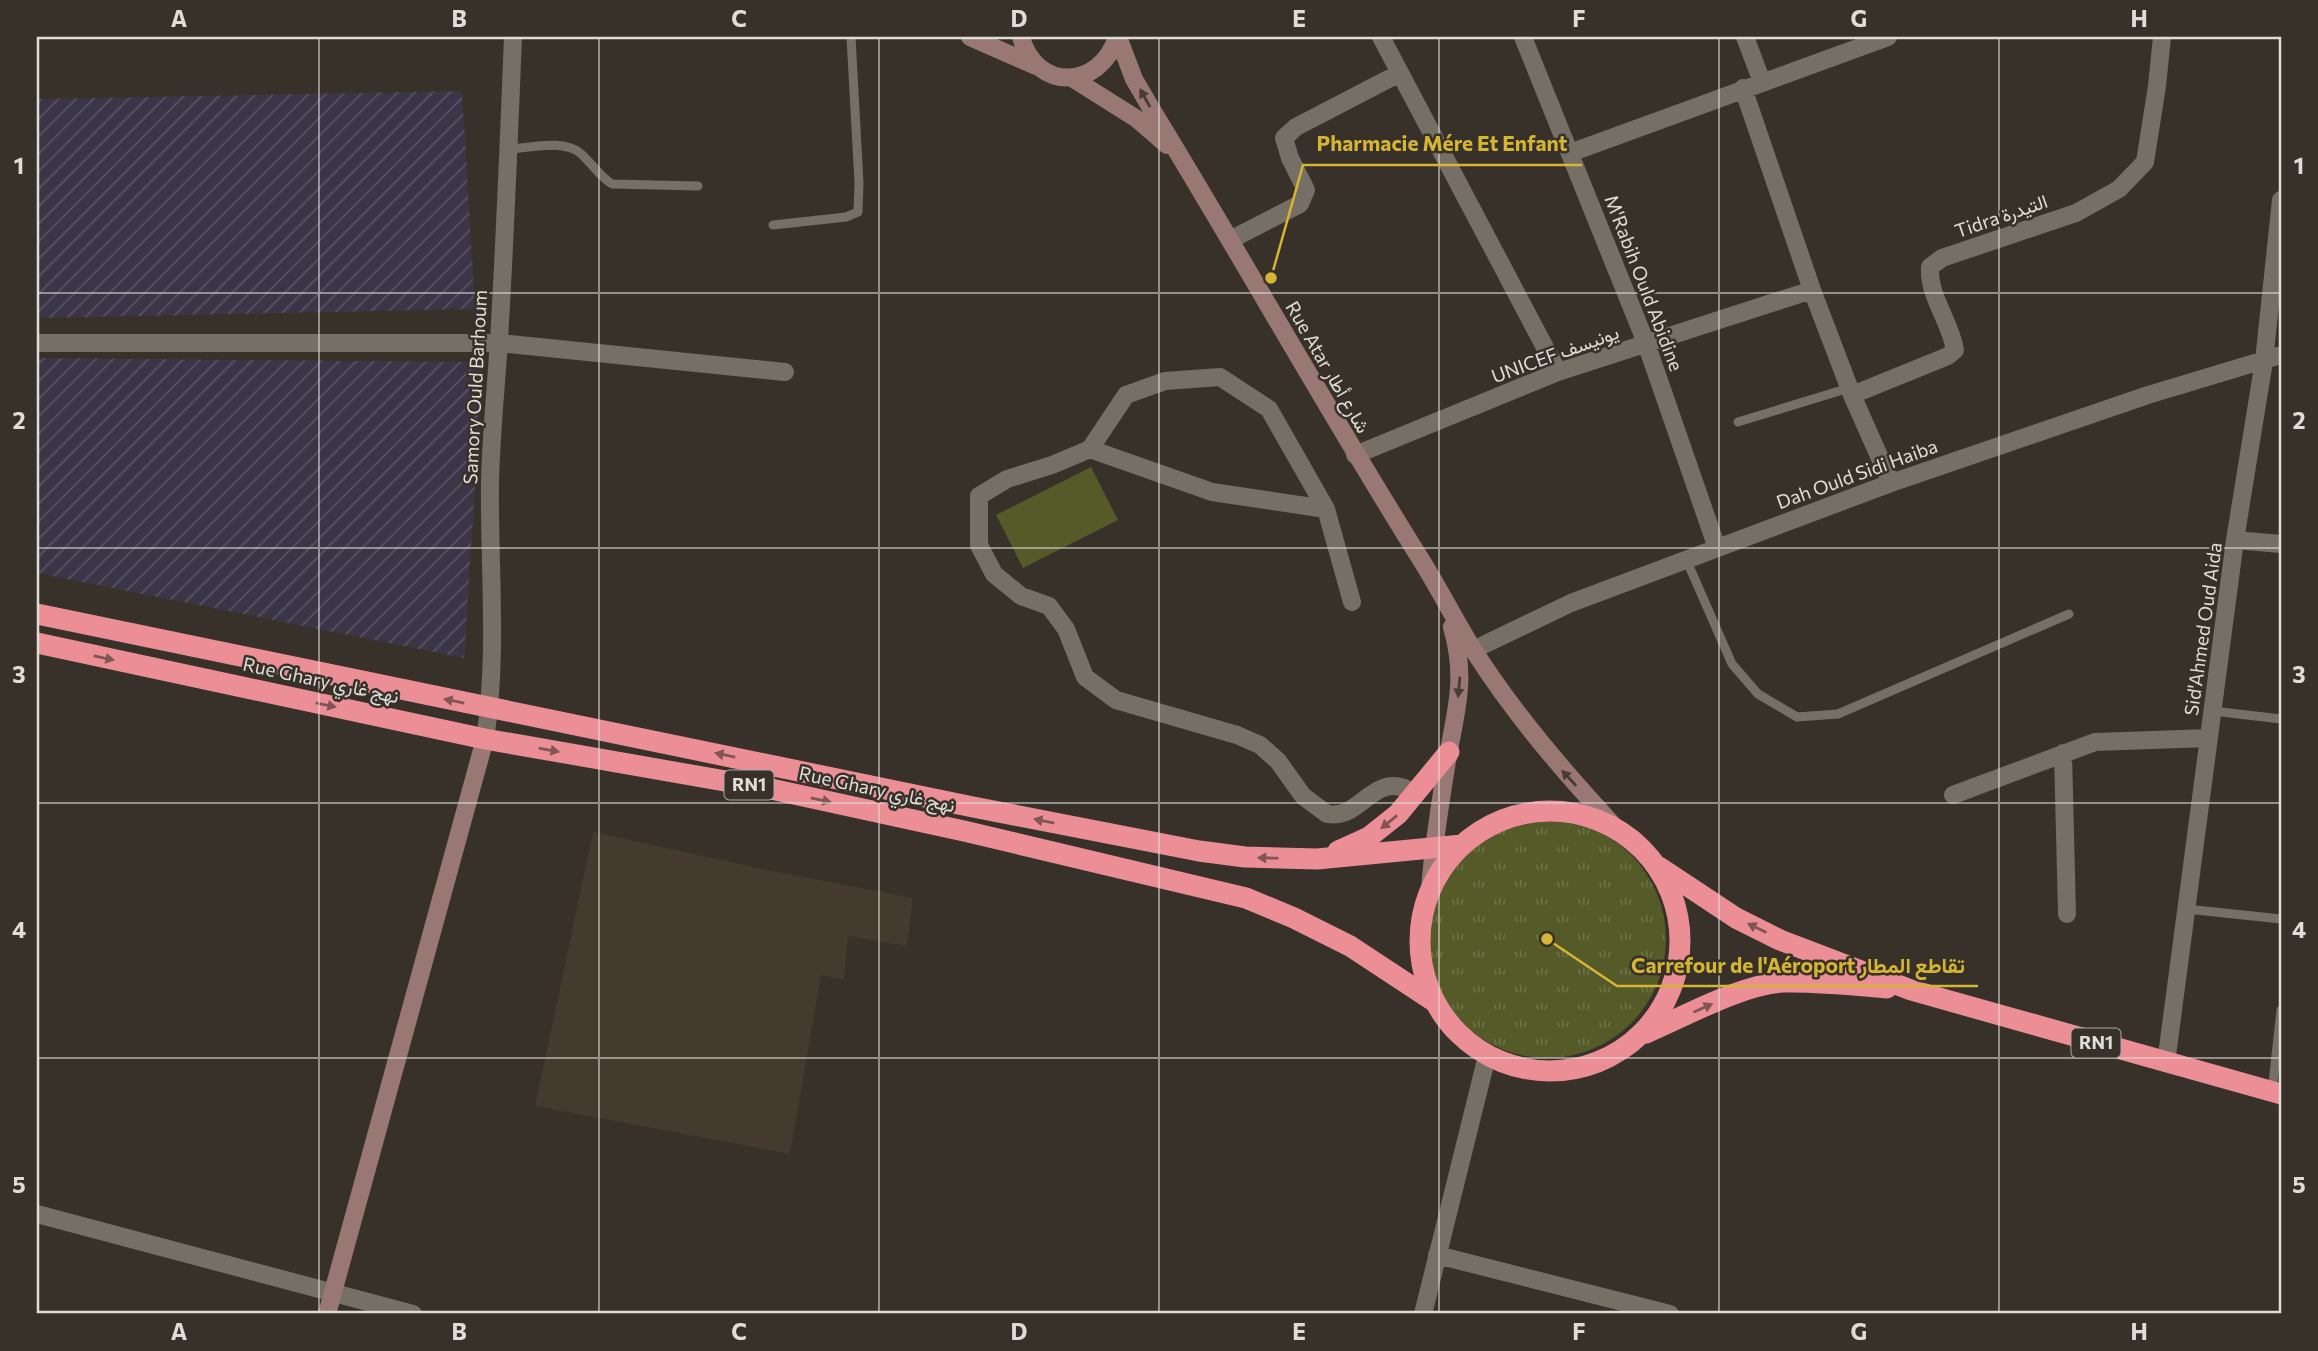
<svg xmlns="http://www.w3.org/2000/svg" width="2318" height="1351" font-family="Commissioner,Vazirmatn,sans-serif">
	<defs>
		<pattern id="industrial-furrows" width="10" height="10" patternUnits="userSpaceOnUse" patternTransform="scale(1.75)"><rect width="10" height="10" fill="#3b3647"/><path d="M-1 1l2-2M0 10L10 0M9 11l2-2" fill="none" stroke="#575361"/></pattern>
		<pattern id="park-tufts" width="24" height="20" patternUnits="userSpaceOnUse" patternTransform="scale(1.75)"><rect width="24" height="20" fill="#555a29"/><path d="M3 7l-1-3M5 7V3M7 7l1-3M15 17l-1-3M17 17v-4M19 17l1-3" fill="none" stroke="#6d7147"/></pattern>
	</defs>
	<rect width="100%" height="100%" fill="#373129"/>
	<path fill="#443a2d" d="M 593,832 L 768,870 L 913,898 L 907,946 L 848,936 L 844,980 L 821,975 L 790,1154 L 535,1106 Z"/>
	<path fill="url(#industrial-furrows)" d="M 462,91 L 475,309 L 37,318 L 37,99 Z
		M 37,358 L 483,362 L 464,658 L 37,573 Z"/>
	<path fill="#555a29" d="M 1091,467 L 1118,520 L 1023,568 L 996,515 Z"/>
	<path fill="url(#park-tufts)" d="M1428 939a119 119 0 1 1 238 0a119 119 0 1 1-238 0Z"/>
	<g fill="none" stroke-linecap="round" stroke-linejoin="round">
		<path stroke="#766f66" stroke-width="9" d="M 509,149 C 530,148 563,139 580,153 C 592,163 599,176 612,184 L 698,186
			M 773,225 L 846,217 L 858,212 L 859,183 L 851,37
			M 1738,422 L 1849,388
			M 1686,559 L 1732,664 L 1758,694 L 1797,717 L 1838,714 L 2069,614
			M 2213,711 L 2281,719
			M 2186,909 L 2281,919
			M 2272,1092 L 2281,1010"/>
		<path stroke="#766f66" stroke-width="18" d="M 1381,37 L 1558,372
			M 1523,37 L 1646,343 L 1717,548
			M 1745,37 L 1762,82
			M 1743,88 L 1812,290 L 1852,395 L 1891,483
			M 1570,153 L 1888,37
			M 1230,240 L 1300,204 L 1306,190 L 1290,158 L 1284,138 L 1296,127 L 1400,73
			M 37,343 L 499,343 L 785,372
			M 1852,395 L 1948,356 L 1955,350 C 1950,320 1928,296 1930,267 L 1942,258 L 2076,213 L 2119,189 L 2145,162 L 2157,86 L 2162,37
			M 1090,449 L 1212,492 L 1326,509
			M 1355,455 L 1558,372 L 1812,290
			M 2235,540 L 2281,544
			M 1352,602 L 1326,509 L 1269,409 L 1220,377 L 1165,381 L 1126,395 L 1090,449 L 1052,465 L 1007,479 L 979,496 L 979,545 L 994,574 L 1021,596 L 1049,606 L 1066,629 L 1085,677 L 1116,700 L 1237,735 L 1260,745 L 1278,761 L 1303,796 L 1327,814 C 1363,821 1373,766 1416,794
			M 1473,650 L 1571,603 L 1891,483 L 2148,395 L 2281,355
			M 485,739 C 498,655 489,568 490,483 C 491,435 496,388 499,340 C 505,239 509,138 513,37
			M 2063,753 L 2067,914
			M 1953,795 L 2095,742 L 2209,738
			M 2166,1063 L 2235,540 L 2264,361 L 2281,200
			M 37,1214 L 413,1314
			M 1437,1255 L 1670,1314
			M 1423,1314 L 1487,1056"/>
		<path stroke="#997874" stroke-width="18" d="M 970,37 L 1036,66
			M 1021,37 C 1036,92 1100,90 1117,37
			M 1118,37 L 1134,79 L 1152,110 C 1242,257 1326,408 1418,555 C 1438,586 1454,619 1474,651 C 1515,715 1564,772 1616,828
			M 1072,78 L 1137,119 L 1167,145
			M 1430,890 C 1433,846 1440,804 1447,761 C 1456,709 1467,680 1452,627
			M 327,1314 L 485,739"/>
		<path stroke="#eb8e96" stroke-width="21" d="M 37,614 L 973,807 L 1199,851 L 1245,857 L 1317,859 L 1462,845
			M 37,643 L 485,739 L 771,789 L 964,831 L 1246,898 L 1294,918 L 1350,946 L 1435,1002
			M1420 941a130 130 0 1 1 260 0a130 130 0 1 1-260 0Z
			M 1338,851 L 1369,837 L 1398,814 L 1449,752
			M 1659,867 L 1736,918 L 1780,940 L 1911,990 L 2281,1094
			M 1646,1033 C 1686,1016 1740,985 1783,982 C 1818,981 1853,985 1887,988"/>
	</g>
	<defs><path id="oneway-solid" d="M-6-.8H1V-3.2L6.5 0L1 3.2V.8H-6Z" transform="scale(1.75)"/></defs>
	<g fill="#463c34">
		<use href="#oneway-solid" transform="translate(1145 98) rotate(-119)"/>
		<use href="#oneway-solid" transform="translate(1459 687) rotate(95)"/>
		<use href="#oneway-solid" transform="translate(1569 778) rotate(-133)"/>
	</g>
	<g fill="#7f5655">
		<use href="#oneway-solid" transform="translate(104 658) rotate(12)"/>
		<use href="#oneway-solid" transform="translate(454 701) rotate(-168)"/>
		<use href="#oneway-solid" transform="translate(326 705) rotate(12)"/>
		<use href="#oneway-solid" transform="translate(549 750) rotate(10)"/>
		<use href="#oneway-solid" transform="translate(725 755) rotate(-169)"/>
		<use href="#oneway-solid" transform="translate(821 800) rotate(12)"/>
		<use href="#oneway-solid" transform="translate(1044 821) rotate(-169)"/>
		<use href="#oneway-solid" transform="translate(1389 822) rotate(141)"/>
		<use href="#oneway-solid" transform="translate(1268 858) rotate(-179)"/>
		<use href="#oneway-solid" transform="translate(1757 928) rotate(-154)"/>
		<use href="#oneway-solid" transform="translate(1703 1008) rotate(-24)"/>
	</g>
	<path fill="none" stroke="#e0ddd8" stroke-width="2" stroke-opacity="0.55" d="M 319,37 L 319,1314M 599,37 L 599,1314M 879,37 L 879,1314M 1159,37 L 1159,1314M 1439,37 L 1439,1314M 1719,37 L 1719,1314M 1999,37 L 1999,1314M 37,293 L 2281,293M 37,548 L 2281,548M 37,803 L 2281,803M 37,1058 L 2281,1058"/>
	<g text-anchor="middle" stroke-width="5" stroke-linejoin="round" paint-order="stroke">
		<g fill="#373129" stroke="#ada9a4" stroke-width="2">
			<rect x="724.5" y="770.5" width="49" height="29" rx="5"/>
			<rect x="2071.5" y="1028.5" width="49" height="29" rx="5"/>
		</g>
		<g font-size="18" font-weight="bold" fill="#e0ddd8">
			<text x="749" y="791">RN1</text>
			<text x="2096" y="1049">RN1</text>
		</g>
		<g font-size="19" fill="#e0ddd8" stroke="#373129">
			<text transform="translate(2001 216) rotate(-19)" y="7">Tidra التيدرة</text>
			<text transform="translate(1644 283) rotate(69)" y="7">M'Rabih Ould Abidine</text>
			<text transform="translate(1555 354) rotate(-20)" y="7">UNICEF يونيسف</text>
			<text transform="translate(1328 367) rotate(60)" y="7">Rue Atar شارع أطار</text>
			<text transform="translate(475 387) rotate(-87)" y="7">Samory Ould Barhoum</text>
			<text transform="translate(1857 474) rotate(-20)" y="7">Dah Ould Sidi Haiba</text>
			<text transform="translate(2203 629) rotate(-82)" y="7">Sid'Ahmed Oud Aida</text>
			<text transform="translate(321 680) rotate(12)" y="7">Rue Ghary نهج غاري</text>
			<text transform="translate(877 789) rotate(12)" y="7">Rue Ghary نهج غاري</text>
		</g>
	</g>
	<path fill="none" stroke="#d5b534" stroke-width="2.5" d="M1271 278L1303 165H1582M1547 939L1617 986H1978"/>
	<g fill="#d5b534" stroke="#373129" stroke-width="2.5">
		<circle cx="1271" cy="278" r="7"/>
		<circle cx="1547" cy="939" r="7"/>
	</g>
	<g font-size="21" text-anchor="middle" font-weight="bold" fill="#d5b534" stroke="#373129" stroke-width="5" stroke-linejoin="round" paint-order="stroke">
		<text x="1442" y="151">Pharmacie Mére Et Enfant</text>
		<text x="1798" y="973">Carrefour de l'Aéroport تقاطع المطار</text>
	</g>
	<rect width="2318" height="1351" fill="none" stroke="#373129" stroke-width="77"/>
	<rect x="38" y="38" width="2242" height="1274" fill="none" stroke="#e0ddd8" stroke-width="2.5"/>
	<g font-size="23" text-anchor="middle" font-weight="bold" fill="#e0ddd8">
		<text x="179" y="27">A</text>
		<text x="459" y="27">B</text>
		<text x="739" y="27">C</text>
		<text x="1019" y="27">D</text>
		<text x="1299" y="27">E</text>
		<text x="1579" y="27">F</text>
		<text x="1859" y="27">G</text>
		<text x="2139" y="27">H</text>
		<text x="19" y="174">1</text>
		<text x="2299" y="174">1</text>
		<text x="19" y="429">2</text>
		<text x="2299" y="429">2</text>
		<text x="19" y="683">3</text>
		<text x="2299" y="683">3</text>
		<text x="19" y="938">4</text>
		<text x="2299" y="938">4</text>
		<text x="19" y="1193">5</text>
		<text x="2299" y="1193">5</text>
		<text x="179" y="1340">A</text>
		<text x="459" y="1340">B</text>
		<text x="739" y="1340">C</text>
		<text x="1019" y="1340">D</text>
		<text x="1299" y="1340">E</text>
		<text x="1579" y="1340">F</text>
		<text x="1859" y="1340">G</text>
		<text x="2139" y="1340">H</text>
	</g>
</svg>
